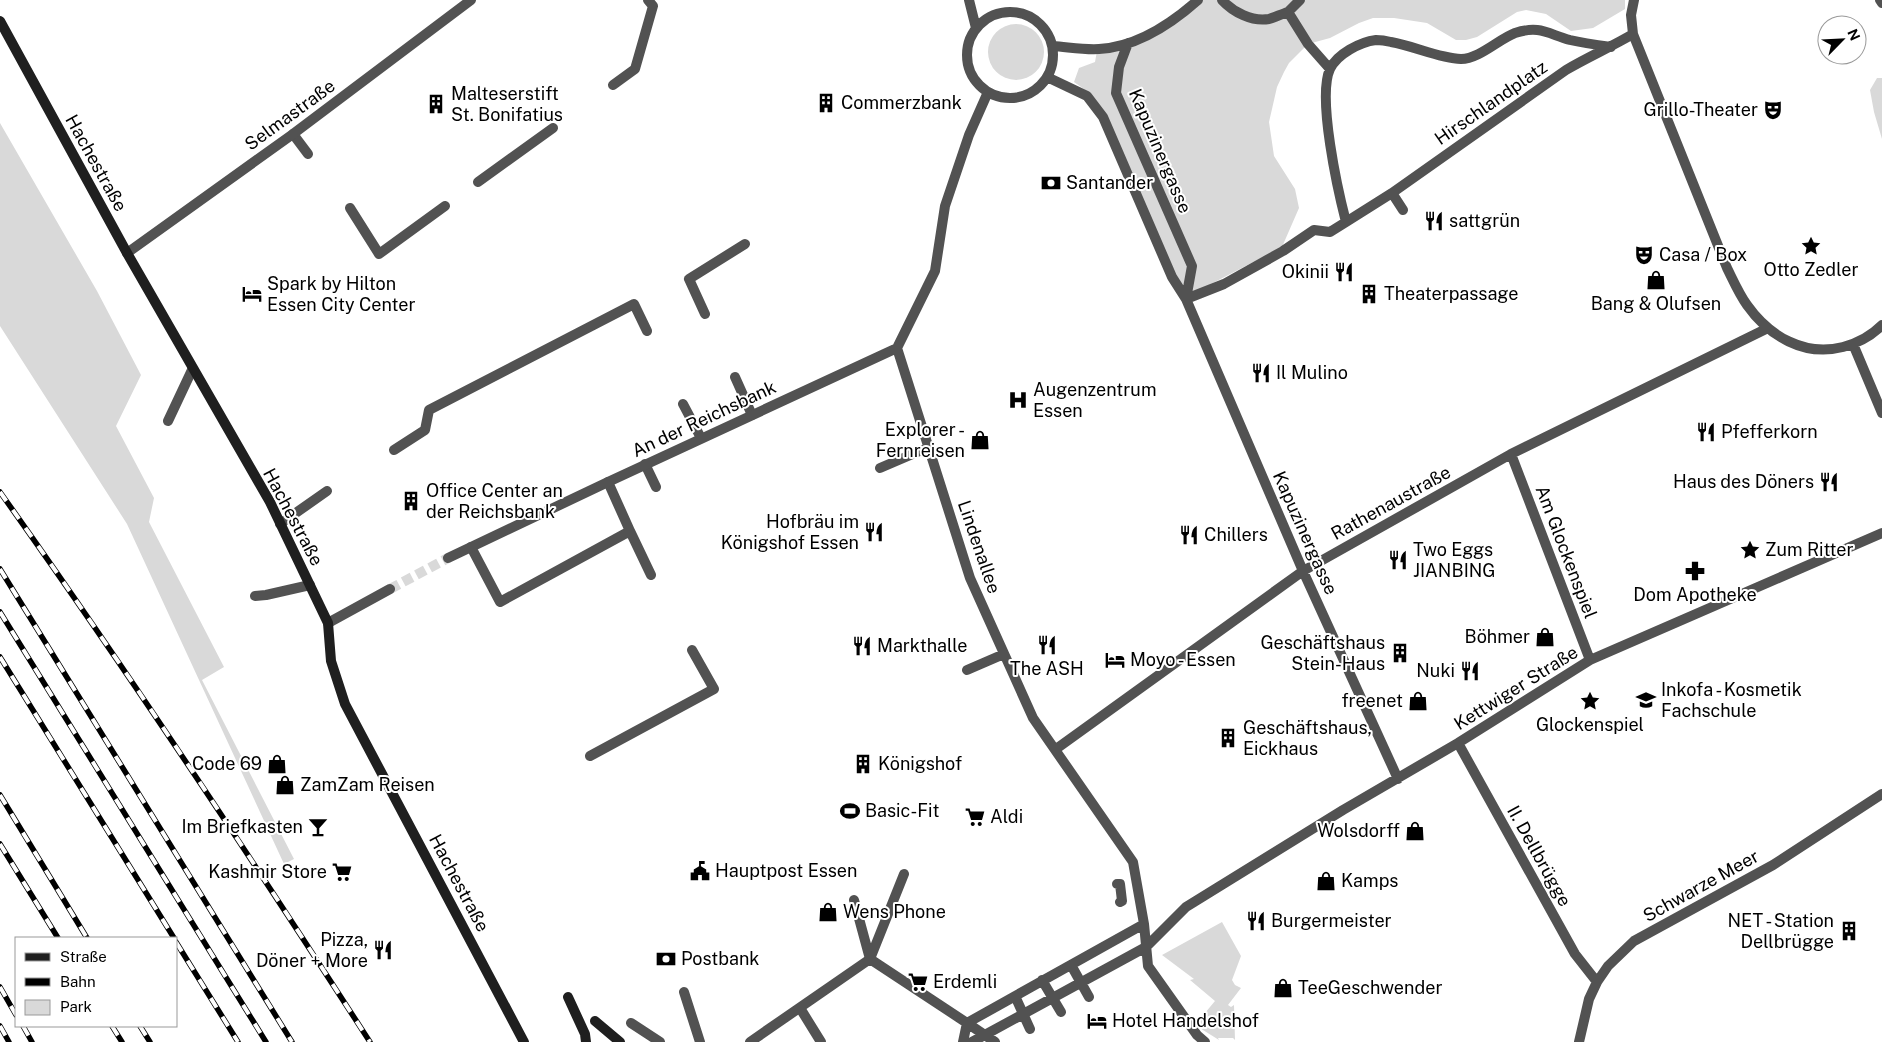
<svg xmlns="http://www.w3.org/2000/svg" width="1882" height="1042" font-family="'Public Sans',sans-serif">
	<rect width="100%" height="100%" fill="#fff"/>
	<path fill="#d9d9d9" d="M 1201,0 L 1625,0 L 1625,9 L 1593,28 L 1571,31 L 1546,14 L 1526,10 L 1517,12 L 1477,37 L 1466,40 L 1456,40 L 1427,23 L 1394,18 L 1373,18 L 1359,23 L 1330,38 L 1308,44 L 1289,63 L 1284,72 L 1277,87 L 1269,122 L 1274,156 L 1295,189 L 1299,208 L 1282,247 L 1188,296 L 1175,275 L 1091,94 L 1074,82 L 1079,68 L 1095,62 L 1097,51 L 1129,44 Z
		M988 52a28 28 0 1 1 56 0a28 28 0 1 1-56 0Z
		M 1877,78 L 1882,78 L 1882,139 L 1874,112 L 1870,90 Z
		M 0,123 L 97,291 L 141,375 L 116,426 L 154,498 L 149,522 L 224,667 L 202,680 L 294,859 L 284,864 L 127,524 L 0,326 Z
		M 1222,922 L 1241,956 L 1232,980 L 1235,985 L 1241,988 L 1228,1005 L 1231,1007 L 1234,1005 L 1235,1040 L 1233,1038 L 1218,1038 L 1219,1040 L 1195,1025 L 1215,1001 L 1190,980 L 1194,979 L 1162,955 Z"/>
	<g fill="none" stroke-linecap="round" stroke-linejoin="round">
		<path stroke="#d9d9d9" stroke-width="10" stroke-dasharray="10 5" stroke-linecap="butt" d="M 390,589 L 448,558"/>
		<path stroke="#525252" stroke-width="10" d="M 613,85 L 635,69 L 653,6 L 648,0
			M 293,134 L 308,154
			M 478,182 L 553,128
			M 350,208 L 379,254 L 445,206
			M 705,314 L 689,279 L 745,244
			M 735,377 L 752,415
			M 683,404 L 701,438
			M 168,421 L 192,370
			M 394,450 L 425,430 L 429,410 L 634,304 L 647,331
			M 645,464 L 656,487
			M 280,524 L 327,491
			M 630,531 L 651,575
			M 471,547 L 500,602 L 630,531 L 608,482
			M 255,596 L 266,595 L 310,585
			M 590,756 L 714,689 L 692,650"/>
		<path stroke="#525252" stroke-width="10" d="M 969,0 L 976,28
			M 1222,0 C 1233,12 1252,22 1269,19 C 1275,17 1282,14 1288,12
			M 1300,0 L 1288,12 L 1308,44 L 1330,69
			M 1634,0 L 1631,15 L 1633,34 L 1727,268 C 1733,280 1739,294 1747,305 C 1769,336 1804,357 1843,347 C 1858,343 1871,336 1882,325
			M 1880,0 L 1882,3
			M967 55a43 43 0 1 1 86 0a43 43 0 1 1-86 0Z
			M 1128,43 L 1119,67 L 1116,93 L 1192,266 L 1186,299
			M 1053,46 C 1068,47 1084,50 1099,49 C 1136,47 1171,24 1198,0
			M 1047,77 L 1087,96 L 1103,117 L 1172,277 L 1186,299 L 1303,571 L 1398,779
			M 1392,193 L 1403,210
			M 1346,222 C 1338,191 1317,97 1330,69 C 1337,54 1360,42 1376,40 C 1381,40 1387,41 1391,42 C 1414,46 1439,58 1461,59 C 1479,59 1499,39 1515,33 C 1540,25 1548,34 1570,40 C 1583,43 1597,45 1611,47
			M 127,253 L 293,134 L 471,0
			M 1186,299 L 1224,284 L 1283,251 L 1314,230 L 1330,232 L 1346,222 L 1392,193 L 1566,70 C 1588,57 1611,47 1633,34
			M 1853,344 L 1882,413
			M 1511,454 L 1590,660
			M 880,468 L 929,447
			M 448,558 L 608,482 L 897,348 L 935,271 L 945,206 L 969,135 L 988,92
			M 328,623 L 390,589
			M 967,670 L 1004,654
			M 1458,743 L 1575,954 L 1597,982
			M 1056,749 L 1303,571 L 1511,454 L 1768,328
			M 1117,884 L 1120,884 L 1122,901 L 1120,902
			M 854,900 L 870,959
			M 1144,924 L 1148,966 L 1197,1035 L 1205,1042
			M 870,959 L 904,874
			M 1071,965 L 1089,997
			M 1042,980 L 1061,1012
			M 684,992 L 700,1042
			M 1015,996 L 1030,1029
			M 800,1008 L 821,1042
			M 631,1023 L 660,1042
			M 967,1023 L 995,1042
			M 750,1042 L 870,959 L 967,1023 L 1144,924 L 1133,862 L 1033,718 L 970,578 L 897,348
			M 963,1042 L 967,1023
			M 972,1042 L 1146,947 L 1186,907 L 1343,810 L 1458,743 L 1590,660 L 1882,533
			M 1579,1042 L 1589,999 L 1597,982 L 1608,966 L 1634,941 L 1773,865 L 1882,794"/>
		<path stroke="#1f1f1f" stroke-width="10" d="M 0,21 L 127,253 L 270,502 L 328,623 L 331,661 L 345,704 L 524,1042
			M 568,997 L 585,1034 L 586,1042
			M 595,1021 L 620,1042"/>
		<defs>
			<path id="rail" d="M 0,492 C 128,672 250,856 370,1042
				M 0,569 L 292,1042
				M 0,612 L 266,1042
				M 0,657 L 174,938
				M 0,795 L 87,938
				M 0,844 L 58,938
				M 176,942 L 238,1042
				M 0,987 L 16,1015
				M 0,1026 L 9,1042
				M 23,1026 L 32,1042
				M 112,1026 L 122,1042
				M 140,1026 L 150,1042"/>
		</defs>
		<use href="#rail" stroke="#000" stroke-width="5.5"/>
		<use href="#rail" stroke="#fff" stroke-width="4" stroke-dasharray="11" stroke-linecap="butt"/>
	</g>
	<defs>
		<symbol id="building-bare" viewBox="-9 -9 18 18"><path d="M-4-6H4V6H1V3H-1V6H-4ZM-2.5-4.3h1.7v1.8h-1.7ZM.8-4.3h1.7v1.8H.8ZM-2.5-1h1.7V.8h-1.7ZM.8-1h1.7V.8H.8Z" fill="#000" stroke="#fff" stroke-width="2.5" paint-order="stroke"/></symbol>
		<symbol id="theatre-bare" viewBox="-9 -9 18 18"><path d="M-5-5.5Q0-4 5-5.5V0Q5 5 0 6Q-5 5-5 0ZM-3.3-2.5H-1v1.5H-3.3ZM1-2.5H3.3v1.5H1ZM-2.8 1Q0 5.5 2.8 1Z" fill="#000" stroke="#fff" stroke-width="2.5" paint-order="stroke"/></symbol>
		<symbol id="bank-bare" viewBox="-9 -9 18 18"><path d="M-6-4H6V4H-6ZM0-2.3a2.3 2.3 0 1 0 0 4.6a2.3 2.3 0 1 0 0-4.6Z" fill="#000" stroke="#fff" stroke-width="2.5" paint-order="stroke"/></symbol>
		<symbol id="restaurant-bare" viewBox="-9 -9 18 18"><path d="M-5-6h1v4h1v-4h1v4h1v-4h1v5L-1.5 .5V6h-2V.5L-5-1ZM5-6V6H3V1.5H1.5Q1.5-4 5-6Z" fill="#000" stroke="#fff" stroke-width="2.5" paint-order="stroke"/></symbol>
		<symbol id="sight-bare" viewBox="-9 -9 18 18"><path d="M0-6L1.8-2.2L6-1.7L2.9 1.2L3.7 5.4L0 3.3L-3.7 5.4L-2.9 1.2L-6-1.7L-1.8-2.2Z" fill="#000" stroke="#fff" stroke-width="2.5" paint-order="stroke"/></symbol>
		<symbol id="shop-bare" viewBox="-9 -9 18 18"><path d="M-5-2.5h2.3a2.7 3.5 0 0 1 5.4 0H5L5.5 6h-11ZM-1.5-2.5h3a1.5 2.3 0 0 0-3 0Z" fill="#000" stroke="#fff" stroke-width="2.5" paint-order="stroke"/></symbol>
		<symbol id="hotel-bare" viewBox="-9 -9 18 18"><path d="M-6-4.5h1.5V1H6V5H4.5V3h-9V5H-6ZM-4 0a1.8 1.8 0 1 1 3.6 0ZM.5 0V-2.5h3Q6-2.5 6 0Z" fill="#000" stroke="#fff" stroke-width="2.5" paint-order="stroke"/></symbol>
		<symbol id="hospital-bare" viewBox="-9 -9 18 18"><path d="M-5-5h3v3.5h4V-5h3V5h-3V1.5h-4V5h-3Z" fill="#000" stroke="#fff" stroke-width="2.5" paint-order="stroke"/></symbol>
		<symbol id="pharmacy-bare" viewBox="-9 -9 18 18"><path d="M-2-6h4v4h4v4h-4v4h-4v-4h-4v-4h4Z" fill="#000" stroke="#fff" stroke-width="2.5" paint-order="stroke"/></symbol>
		<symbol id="school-bare" viewBox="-9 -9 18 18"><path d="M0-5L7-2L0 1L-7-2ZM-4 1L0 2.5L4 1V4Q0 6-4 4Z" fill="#000" stroke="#fff" stroke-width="2.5" paint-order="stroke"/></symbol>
		<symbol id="stadium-bare" viewBox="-9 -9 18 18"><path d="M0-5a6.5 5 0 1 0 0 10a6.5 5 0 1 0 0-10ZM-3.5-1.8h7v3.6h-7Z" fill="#000" stroke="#fff" stroke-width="2.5" paint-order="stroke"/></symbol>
		<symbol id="supermarket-bare" viewBox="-9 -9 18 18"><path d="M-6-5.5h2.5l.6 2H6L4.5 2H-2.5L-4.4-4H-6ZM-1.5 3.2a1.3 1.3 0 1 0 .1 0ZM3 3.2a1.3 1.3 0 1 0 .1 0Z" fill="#000" stroke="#fff" stroke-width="2.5" paint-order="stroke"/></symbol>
		<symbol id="bar-bare" viewBox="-9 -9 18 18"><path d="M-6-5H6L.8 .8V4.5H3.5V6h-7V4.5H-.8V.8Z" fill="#000" stroke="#fff" stroke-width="2.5" paint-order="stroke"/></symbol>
		<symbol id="civic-bare" viewBox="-9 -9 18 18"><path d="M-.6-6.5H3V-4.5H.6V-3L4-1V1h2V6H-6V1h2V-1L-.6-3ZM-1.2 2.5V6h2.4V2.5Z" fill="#000" stroke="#fff" stroke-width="2.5" paint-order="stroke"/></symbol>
	</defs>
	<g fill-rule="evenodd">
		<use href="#building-bare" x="812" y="89" width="28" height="28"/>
		<use href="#building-bare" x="422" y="90" width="28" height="28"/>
		<use href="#theatre-bare" x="1759" y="96" width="28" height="28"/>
		<use href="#bank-bare" x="1037" y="169" width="28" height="28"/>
		<use href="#restaurant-bare" x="1420" y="207" width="28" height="28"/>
		<use href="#sight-bare" x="1797" y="232" width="28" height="28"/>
		<use href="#theatre-bare" x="1630" y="241" width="28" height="28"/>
		<use href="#restaurant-bare" x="1330" y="258" width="28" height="28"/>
		<use href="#shop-bare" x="1642" y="266" width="28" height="28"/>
		<use href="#hotel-bare" x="238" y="280" width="28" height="28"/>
		<use href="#building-bare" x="1355" y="280" width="28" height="28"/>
		<use href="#restaurant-bare" x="1247" y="359" width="28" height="28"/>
		<use href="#hospital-bare" x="1004" y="386" width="28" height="28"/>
		<use href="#restaurant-bare" x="1692" y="418" width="28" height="28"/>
		<use href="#shop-bare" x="966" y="426" width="28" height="28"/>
		<use href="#restaurant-bare" x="1815" y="468" width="28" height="28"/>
		<use href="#building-bare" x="397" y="487" width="28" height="28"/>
		<use href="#restaurant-bare" x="860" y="518" width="28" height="28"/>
		<use href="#restaurant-bare" x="1175" y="521" width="28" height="28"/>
		<use href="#sight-bare" x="1736" y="536" width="28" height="28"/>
		<use href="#restaurant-bare" x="1384" y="546" width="28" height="28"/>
		<use href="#pharmacy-bare" x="1681" y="557" width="28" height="28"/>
		<use href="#shop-bare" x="1531" y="623" width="28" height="28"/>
		<use href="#restaurant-bare" x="1033" y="631" width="28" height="28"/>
		<use href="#restaurant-bare" x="848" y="632" width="28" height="28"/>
		<use href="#building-bare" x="1386" y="639" width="28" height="28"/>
		<use href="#hotel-bare" x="1101" y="646" width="28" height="28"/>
		<use href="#restaurant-bare" x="1456" y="657" width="28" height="28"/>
		<use href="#school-bare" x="1632" y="686" width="28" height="28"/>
		<use href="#shop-bare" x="1404" y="687" width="28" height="28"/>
		<use href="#sight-bare" x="1576" y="687" width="28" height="28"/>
		<use href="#building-bare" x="1214" y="724" width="28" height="28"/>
		<use href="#shop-bare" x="263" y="750" width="28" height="28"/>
		<use href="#building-bare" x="849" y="750" width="28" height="28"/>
		<use href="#shop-bare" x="271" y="771" width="28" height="28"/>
		<use href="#stadium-bare" x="836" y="797" width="28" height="28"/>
		<use href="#supermarket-bare" x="961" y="803" width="28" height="28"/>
		<use href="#bar-bare" x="304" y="813" width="28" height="28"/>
		<use href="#shop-bare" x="1401" y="817" width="28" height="28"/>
		<use href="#civic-bare" x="686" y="857" width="28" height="28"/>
		<use href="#supermarket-bare" x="328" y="858" width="28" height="28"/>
		<use href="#shop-bare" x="1312" y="867" width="28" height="28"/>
		<use href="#shop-bare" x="814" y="898" width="28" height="28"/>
		<use href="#restaurant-bare" x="1242" y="907" width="28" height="28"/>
		<use href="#building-bare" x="1835" y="917" width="28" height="28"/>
		<use href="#restaurant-bare" x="369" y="936" width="28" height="28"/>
		<use href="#bank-bare" x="652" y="945" width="28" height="28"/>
		<use href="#supermarket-bare" x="904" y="968" width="28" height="28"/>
		<use href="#shop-bare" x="1269" y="974" width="28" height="28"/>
		<use href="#hotel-bare" x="1083" y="1007" width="28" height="28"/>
	</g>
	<g text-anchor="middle" stroke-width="4" stroke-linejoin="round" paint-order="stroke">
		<g font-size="18" fill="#000" stroke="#fff" text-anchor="start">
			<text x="451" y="100">Malteserstift<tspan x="451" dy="21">St. Bonifatius</tspan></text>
			<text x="841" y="109">Commerzbank</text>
			<text x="1758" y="116" text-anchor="end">Grillo-Theater</text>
			<text x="1066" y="189">Santander</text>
			<text x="1449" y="227">sattgrün</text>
			<text x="1659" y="261">Casa / Box</text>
			<text x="1811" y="276" text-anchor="middle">Otto Zedler</text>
			<text x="1329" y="278" text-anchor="end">Okinii</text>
			<text x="267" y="290">Spark by Hilton<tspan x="267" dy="21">Essen City Center</tspan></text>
			<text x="1384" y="300">Theaterpassage</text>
			<text x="1656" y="310" text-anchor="middle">Bang &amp; Olufsen</text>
			<text x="1276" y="379">Il Mulino</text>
			<text x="1033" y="396">Augenzentrum<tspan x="1033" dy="21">Essen</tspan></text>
			<text x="965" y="436" text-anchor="end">Explorer -<tspan x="965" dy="21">Fernreisen</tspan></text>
			<text x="1721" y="438">Pfefferkorn</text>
			<text x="1814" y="488" text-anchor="end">Haus des Döners</text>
			<text x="426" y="497">Office Center an<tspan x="426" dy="21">der Reichsbank</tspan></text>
			<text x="859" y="528" text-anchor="end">Hofbräu im<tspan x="859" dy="21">Königshof Essen</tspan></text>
			<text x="1204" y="541">Chillers</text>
			<text x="1413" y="556">Two Eggs<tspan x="1413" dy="21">JIANBING</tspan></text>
			<text x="1765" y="556">Zum Ritter</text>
			<text x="1695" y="601" text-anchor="middle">Dom Apotheke</text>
			<text x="1530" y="643" text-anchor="end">Böhmer</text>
			<text x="1385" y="649" text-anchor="end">Geschäftshaus<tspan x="1385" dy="21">Stein-Haus</tspan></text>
			<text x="877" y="652">Markthalle</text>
			<text x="1130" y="666">Moyo - Essen</text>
			<text x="1047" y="675" text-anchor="middle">The ASH</text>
			<text x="1455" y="677" text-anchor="end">Nuki</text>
			<text x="1661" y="696">Inkofa - Kosmetik<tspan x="1661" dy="21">Fachschule</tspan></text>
			<text x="1403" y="707" text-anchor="end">freenet</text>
			<text x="1590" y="731" text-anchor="middle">Glockenspiel</text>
			<text x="1243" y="734">Geschäftshaus,<tspan x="1243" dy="21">Eickhaus</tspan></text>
			<text x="262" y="770" text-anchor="end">Code 69</text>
			<text x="878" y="770">Königshof</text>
			<text x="300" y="791">ZamZam Reisen</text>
			<text x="865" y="817">Basic-Fit</text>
			<text x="990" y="823">Aldi</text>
			<text x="303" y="833" text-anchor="end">Im Briefkasten</text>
			<text x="1400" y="837" text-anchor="end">Wolsdorff</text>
			<text x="715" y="877">Hauptpost Essen</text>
			<text x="327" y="878" text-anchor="end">Kashmir Store</text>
			<text x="1341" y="887">Kamps</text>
			<text x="843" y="918">Wens Phone</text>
			<text x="1271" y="927">Burgermeister</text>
			<text x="1834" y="927" text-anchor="end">NET - Station<tspan x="1834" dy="21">Dellbrügge</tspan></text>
			<text x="368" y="946" text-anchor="end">Pizza,<tspan x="368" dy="21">Döner + More</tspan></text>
			<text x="681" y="965">Postbank</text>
			<text x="933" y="988">Erdemli</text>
			<text x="1298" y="994">TeeGeschwender</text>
			<text x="1112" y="1027">Hotel Handelshof</text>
		</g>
		<g font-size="18" fill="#000" stroke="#fff">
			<text transform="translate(1491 103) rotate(-35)" y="6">Hirschlandplatz</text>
			<text transform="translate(290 115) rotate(-36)" y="6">Selmastraße</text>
			<text transform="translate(1160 151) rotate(67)" y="6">Kapuzinergasse</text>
			<text transform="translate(96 163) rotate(61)" y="6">Hachestraße</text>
			<text transform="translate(704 419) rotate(-25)" y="6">An der Reichsbank</text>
			<text transform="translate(1391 503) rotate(-29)" y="6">Rathenaustraße</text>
			<text transform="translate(293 517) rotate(62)" y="6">Hachestraße</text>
			<text transform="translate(1305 533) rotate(66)" y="6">Kapuzinergasse</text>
			<text transform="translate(979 547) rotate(71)" y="6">Lindenallee</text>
			<text transform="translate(1566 552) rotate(69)" y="6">Am Glockenspiel</text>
			<text transform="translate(1516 688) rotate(-32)" y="6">Kettwiger Straße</text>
			<text transform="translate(1539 856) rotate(61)" y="6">II. Dellbrügge</text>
			<text transform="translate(459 883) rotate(62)" y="6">Hachestraße</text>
			<text transform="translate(1701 886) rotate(-29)" y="6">Schwarze Meer</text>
		</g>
	</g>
	<rect x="15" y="937" width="162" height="90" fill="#ffffff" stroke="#999999"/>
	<rect x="25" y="953" width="25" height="8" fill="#1f1f1f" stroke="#999999"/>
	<text x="60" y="962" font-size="15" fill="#000000">Straße</text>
	<rect x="25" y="978" width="25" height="8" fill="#000000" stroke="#999999"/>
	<text x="60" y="987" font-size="15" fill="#000000">Bahn</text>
	<rect x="25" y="1000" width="25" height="15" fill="#d9d9d9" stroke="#999999"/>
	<text x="60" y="1012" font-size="15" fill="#000000">Park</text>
	<g transform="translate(1842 40) rotate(66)"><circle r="24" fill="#ffffff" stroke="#999999"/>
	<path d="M0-4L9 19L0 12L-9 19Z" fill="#000000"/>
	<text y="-8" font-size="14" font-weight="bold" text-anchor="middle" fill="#000000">N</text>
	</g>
</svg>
